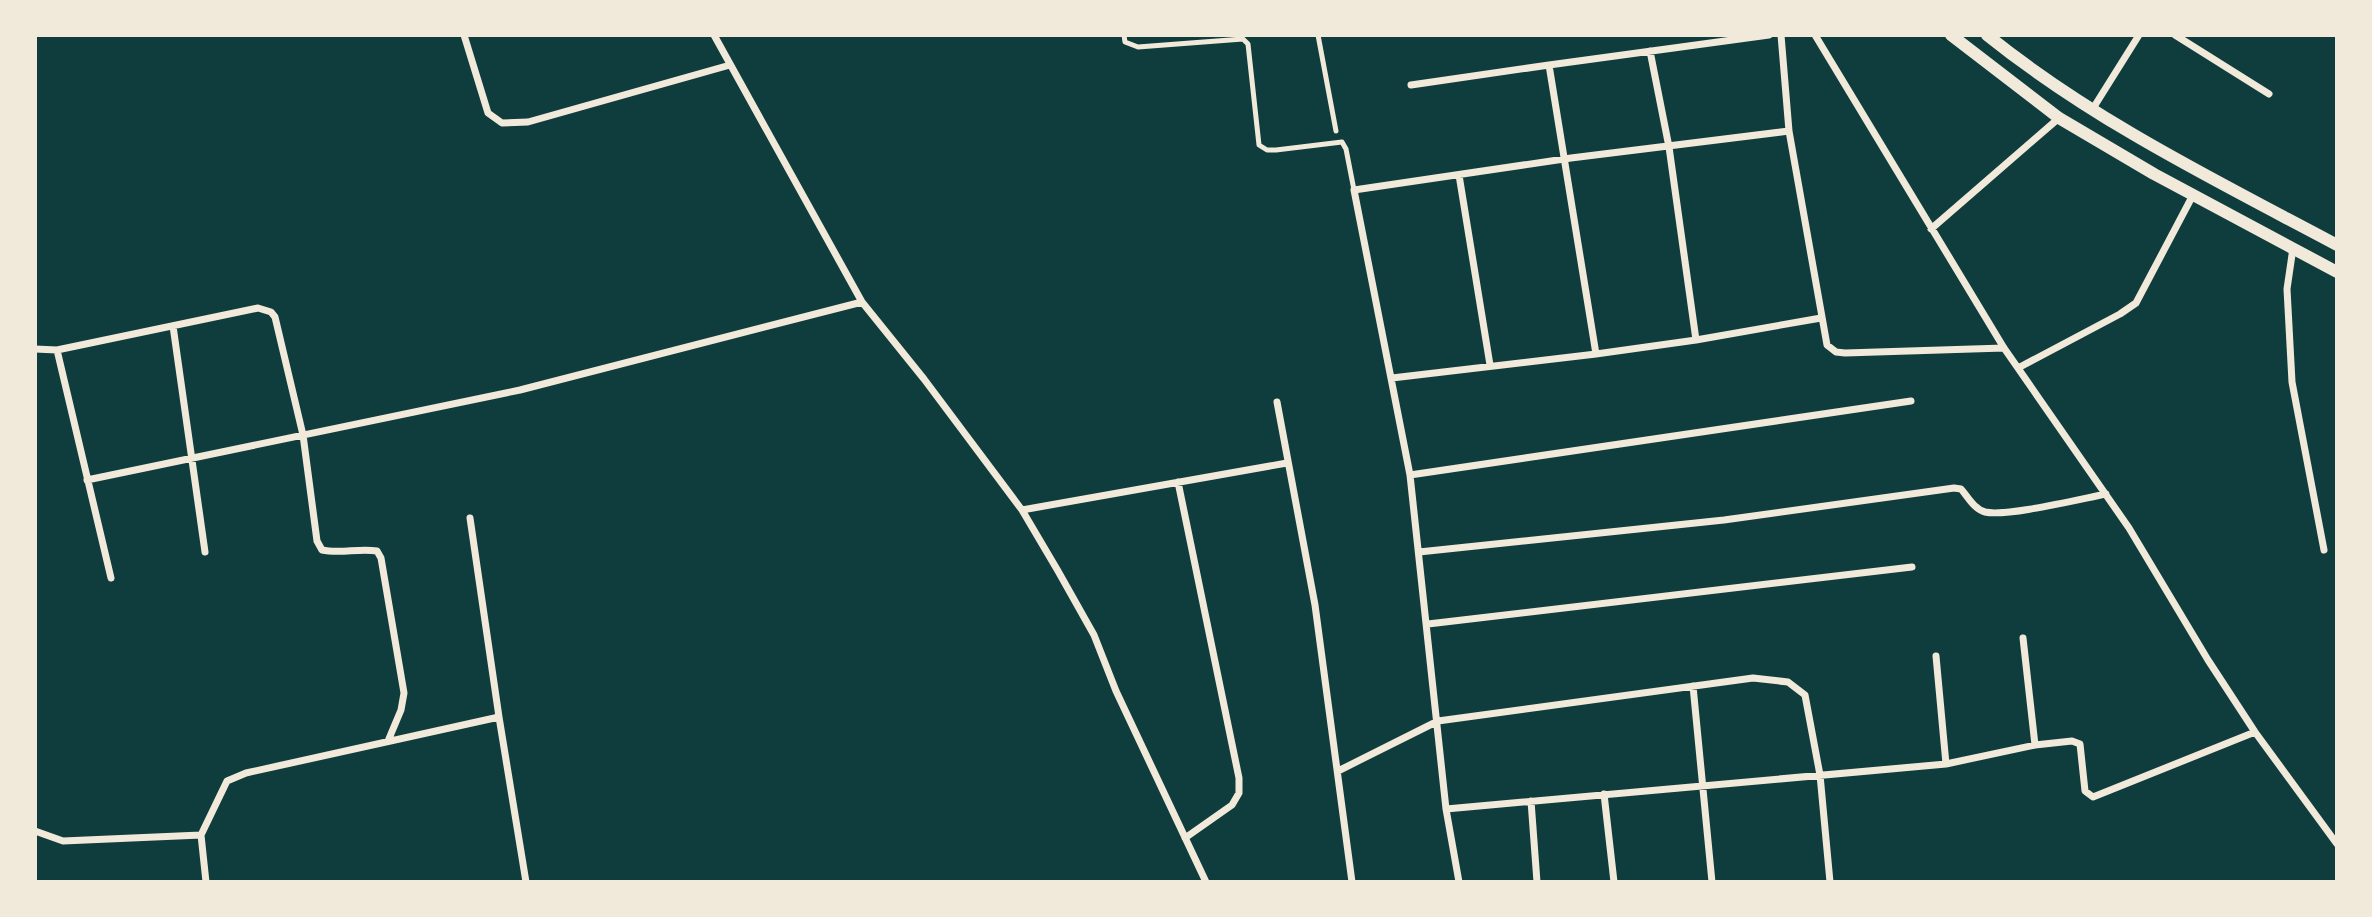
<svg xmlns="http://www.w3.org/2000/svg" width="2372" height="917" font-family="'PT Sans',sans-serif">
	<rect width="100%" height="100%" fill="#0f3d3e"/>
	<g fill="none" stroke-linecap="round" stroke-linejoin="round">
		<path stroke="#f1e9da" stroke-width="5" d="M 1124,35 L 1125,42 L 1138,47 L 1243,39 L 1248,44 L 1259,145 L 1267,150 L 1276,150 L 1342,142 L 1346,149 L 1354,190
			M 1318,35 L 1336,131"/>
		<path stroke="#f1e9da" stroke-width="7" d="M 464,35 L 488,113 L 502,123 L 528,122 L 730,65
			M 714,35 L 862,302 L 924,379 L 1022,510 L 1058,571 L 1094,635 L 1116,691 L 1206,882
			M 1781,35 L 1789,131 L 1827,345 L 1836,352 L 1845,353 L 2004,348
			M 1815,35 L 2004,348 L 2129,528 L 2208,660 L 2255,732 L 2337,844
			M 2175,35 L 2269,94
			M 1650,51 L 1669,147 L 1696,340
			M 1549,65 L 1769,35
			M 1411,85 L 1549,65 L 1596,354
			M 2092,110 L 2139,35
			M 1459,175 L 1490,365
			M 1931,229 L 2059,118
			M 2293,248 L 2287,289 L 2292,382 L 2324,550
			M 173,326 L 205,552
			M 35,349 L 57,350 L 258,308 L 271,312 L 275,317 L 303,435 L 317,541 L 322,550 C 340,554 359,548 377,551 L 381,558 L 404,693 L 401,710 L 388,741
			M 57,350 L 111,578
			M 2018,368 L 2120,314 L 2136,303 L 2193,195
			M 1392,378 L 1596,354 L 1696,340 L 1821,318
			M 1277,402 L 1315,605 L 1352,882
			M 1410,475 L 1911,401
			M 87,480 L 520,390 L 862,302
			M 1178,482 L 1239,778 L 1239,793 L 1232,805 L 1185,838
			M 1022,510 L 1287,463
			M 470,518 L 499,717 L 526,882
			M 1419,552 L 1724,520 L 1954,488 L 1961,489 C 1968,497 1974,509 1985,512 C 2006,517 2080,499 2106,494
			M 1428,624 L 1912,567
			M 2023,638 L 2035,745
			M 1936,656 L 1946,764
			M 1693,686 L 1712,882
			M 1338,771 L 1438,721 L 1753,678 L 1788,682 L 1805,695 L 1820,775 L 1830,882
			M 1604,794 L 1614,882
			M 1531,801 L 1537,882
			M 1446,809 L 1946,764 L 2035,745 L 2072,741 L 2080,744 L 2085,791 L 2093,797 L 2255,732
			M 35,831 L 63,841 L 201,835 L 206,882
			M 201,835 L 227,781 L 246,773 L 499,717
			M 1459,882 L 1446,809 L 1410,475 L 1354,190 L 1571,158 L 1789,131"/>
		<path stroke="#f1e9da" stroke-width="12" d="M 1951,35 L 2059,118 L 2154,174 L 2337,272
			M 1987,35 C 2094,121 2217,181 2337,245"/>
	</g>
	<rect width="2372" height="917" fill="none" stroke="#f1e9da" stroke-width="74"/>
</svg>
